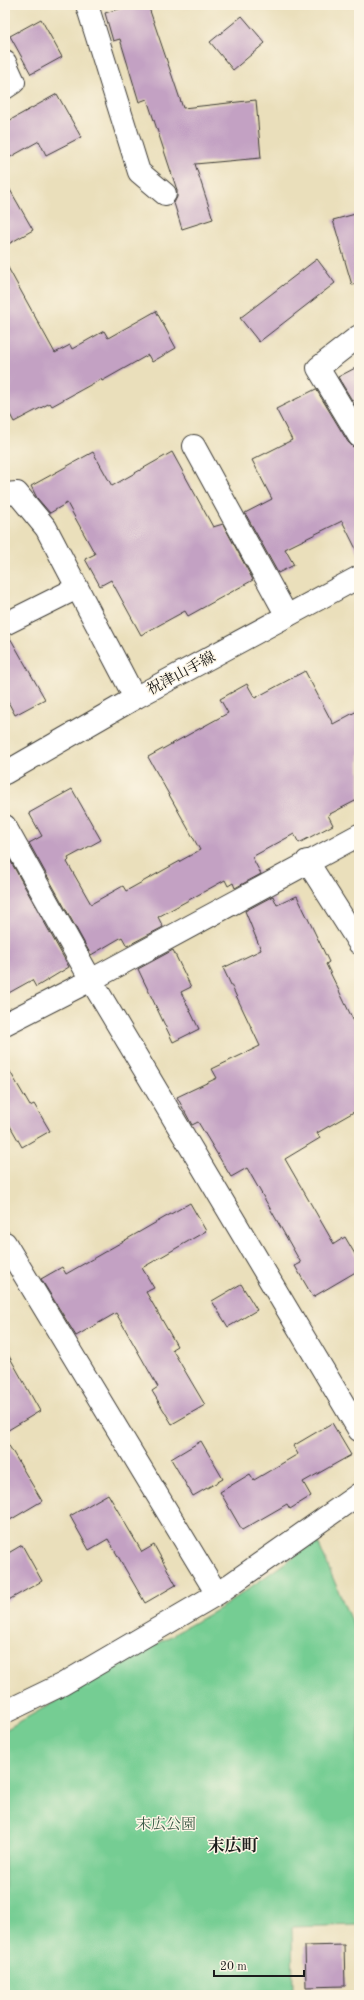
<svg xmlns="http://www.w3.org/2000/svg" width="364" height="2000" font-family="'Old Standard TT','Noto Serif JP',serif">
	<rect width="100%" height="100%" fill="#fcf5e5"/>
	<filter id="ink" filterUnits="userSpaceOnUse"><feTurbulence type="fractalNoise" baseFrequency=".025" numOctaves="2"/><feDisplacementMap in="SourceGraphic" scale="8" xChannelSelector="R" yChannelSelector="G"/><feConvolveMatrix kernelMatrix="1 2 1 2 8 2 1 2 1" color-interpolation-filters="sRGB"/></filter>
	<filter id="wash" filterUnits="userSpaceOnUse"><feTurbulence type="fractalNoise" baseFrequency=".012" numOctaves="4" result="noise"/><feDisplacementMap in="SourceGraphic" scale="16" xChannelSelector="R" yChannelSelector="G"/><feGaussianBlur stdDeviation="0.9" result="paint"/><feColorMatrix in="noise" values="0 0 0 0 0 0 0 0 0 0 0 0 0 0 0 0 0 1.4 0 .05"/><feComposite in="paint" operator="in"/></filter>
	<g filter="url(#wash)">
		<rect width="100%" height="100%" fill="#eadfbb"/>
		<path fill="#74cd93" stroke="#487458" d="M 317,1540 L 359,1640 L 359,1925 L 292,1927 L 293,1995 L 5,1995 L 5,1730 L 227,1604 Z"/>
		<g id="blocks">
			<path fill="#c3a1c3" d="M 132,5 L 148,5 L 183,108 L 256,100 L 261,158 L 195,164 L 213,219 L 182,229 L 174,203 L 177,197 L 177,190 L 147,99 L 139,102 L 120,39 L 113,41 L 105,13 Z
				M 242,16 L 265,43 L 233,70 L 210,42 Z
				M 41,19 L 62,57 L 31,74 L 10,36 Z
				M 57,94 L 81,137 L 46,155 L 39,141 L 5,160 L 5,123 Z
				M 5,181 L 33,230 L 5,246 Z
				M 359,213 L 359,284 L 352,285 L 333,220 Z
				M 317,259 L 335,283 L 259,342 L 240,318 Z
				M 5,262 L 55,353 L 70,345 L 72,349 L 104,331 L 108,338 L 156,311 L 176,348 L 152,362 L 148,355 L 102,381 L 101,379 L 52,406 L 50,403 L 14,422 L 5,405 Z
				M 359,366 L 359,412 L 338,377 Z
				M 316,389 L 348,442 L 353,447 L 359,448 L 359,555 L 342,521 L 285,549 L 294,565 L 278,573 L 245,513 L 272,499 L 252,460 L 292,440 L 276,409 Z
				M 93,452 L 112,486 L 172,452 L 213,527 L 223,524 L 253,580 L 188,616 L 185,611 L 141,635 L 111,580 L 100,586 L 85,559 L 95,554 L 67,503 L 50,513 L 37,498 L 31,486 Z
				M 5,636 L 9,636 L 45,699 L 15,715 L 5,696 Z
				M 305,671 L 333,724 L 359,710 L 359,799 L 328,815 L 333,825 L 299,843 L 294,834 L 252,857 L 261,874 L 235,888 L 233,883 L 228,886 L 225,880 L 158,917 L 163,927 L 127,946 L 122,937 L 91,955 L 29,843 L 42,836 L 29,813 L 72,789 L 101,840 L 68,858 L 69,860 L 67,862 L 91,904 L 123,886 L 126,891 L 200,850 L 148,757 L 228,713 L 220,699 L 247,684 L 255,698 Z
				M 10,860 L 69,967 L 36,987 L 32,980 L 5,995 L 5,863 Z
				M 273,896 L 277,905 L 297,896 L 329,962 L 326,964 L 359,1032 L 359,1109 L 317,1133 L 320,1138 L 285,1159 L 334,1244 L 345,1237 L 359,1261 L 359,1270 L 313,1297 L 295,1266 L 301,1263 L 247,1168 L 231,1177 L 198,1122 L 192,1125 L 177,1097 L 217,1078 L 212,1069 L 260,1046 L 223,968 L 261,950 L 245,911 Z
				M 173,950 L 191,987 L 181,992 L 199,1029 L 173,1042 L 138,969 Z
				M 5,1063 L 30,1106 L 34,1104 L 50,1131 L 22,1147 L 5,1117 Z
				M 190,1203 L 206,1231 L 142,1268 L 154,1288 L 146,1292 L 177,1346 L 172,1349 L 205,1405 L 172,1424 L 152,1391 L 158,1387 L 116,1313 L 76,1336 L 41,1279 L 62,1267 L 66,1274 Z
				M 241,1284 L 257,1310 L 228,1327 L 212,1301 Z
				M 5,1349 L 40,1411 L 5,1432 Z
				M 332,1423 L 351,1455 L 303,1482 L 311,1496 L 290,1509 L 287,1504 L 242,1530 L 220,1492 L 250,1474 L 254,1480 L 298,1454 L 293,1446 Z
				M 5,1439 L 42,1501 L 5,1523 Z
				M 201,1441 L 223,1479 L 193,1496 L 171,1459 Z
				M 108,1494 L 142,1552 L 154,1545 L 176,1585 L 145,1603 L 108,1539 L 89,1550 L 70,1516 Z
				M 22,1545 L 42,1581 L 5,1602 L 5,1555 Z
				M 344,1945 L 345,1986 L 306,1987 L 305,1946 Z"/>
		</g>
	</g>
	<g filter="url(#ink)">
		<use href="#blocks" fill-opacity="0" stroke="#3b3934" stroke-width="1"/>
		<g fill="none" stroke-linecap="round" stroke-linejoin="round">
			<defs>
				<path id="street" d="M 87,5 L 139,172 L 165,194
					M 5,62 L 14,82 L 5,88
					M 359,336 L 318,368 L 359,436
					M 194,446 L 287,616
					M 5,494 L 17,493 L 46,528 L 135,698
					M 5,624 L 77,588
					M 5,826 L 91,980 L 359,1430
					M 307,861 L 359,943
					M 5,1024 L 91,980 L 359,835
					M 5,1243 L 217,1594
					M 5,1712 L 63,1684 L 217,1594 L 359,1494"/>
				<path id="secondary" d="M 5,773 L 135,698 L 359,577"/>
			</defs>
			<use href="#street" stroke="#3b3934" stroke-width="24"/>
			<use href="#secondary" stroke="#3b3934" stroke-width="24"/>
			<use href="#street" stroke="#fff" stroke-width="22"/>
			<use href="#secondary" stroke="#fff" stroke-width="22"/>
		</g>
	</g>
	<g text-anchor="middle" stroke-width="3" stroke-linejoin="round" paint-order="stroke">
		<g font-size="15" fill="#1c1c1c" stroke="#fcf5e5">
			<text transform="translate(181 673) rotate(-28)" y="5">祝津山手線</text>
		</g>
		<g font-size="15" fill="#3b5a46" stroke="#fcf5e5">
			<text x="166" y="1829">末広公園</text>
		</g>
		<g font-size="17" font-weight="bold" fill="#1c1c1c" stroke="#fcf5e5">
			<text x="233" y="1851">末広町</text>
		</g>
	</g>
	<rect width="364" height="2000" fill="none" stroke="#fcf5e5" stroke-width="20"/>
	<path d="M214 1970v6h90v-6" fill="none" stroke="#1c1c1c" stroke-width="2"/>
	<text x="220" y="1970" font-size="12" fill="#1c1c1c" stroke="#fcf5e5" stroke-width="3" paint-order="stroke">20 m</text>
</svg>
